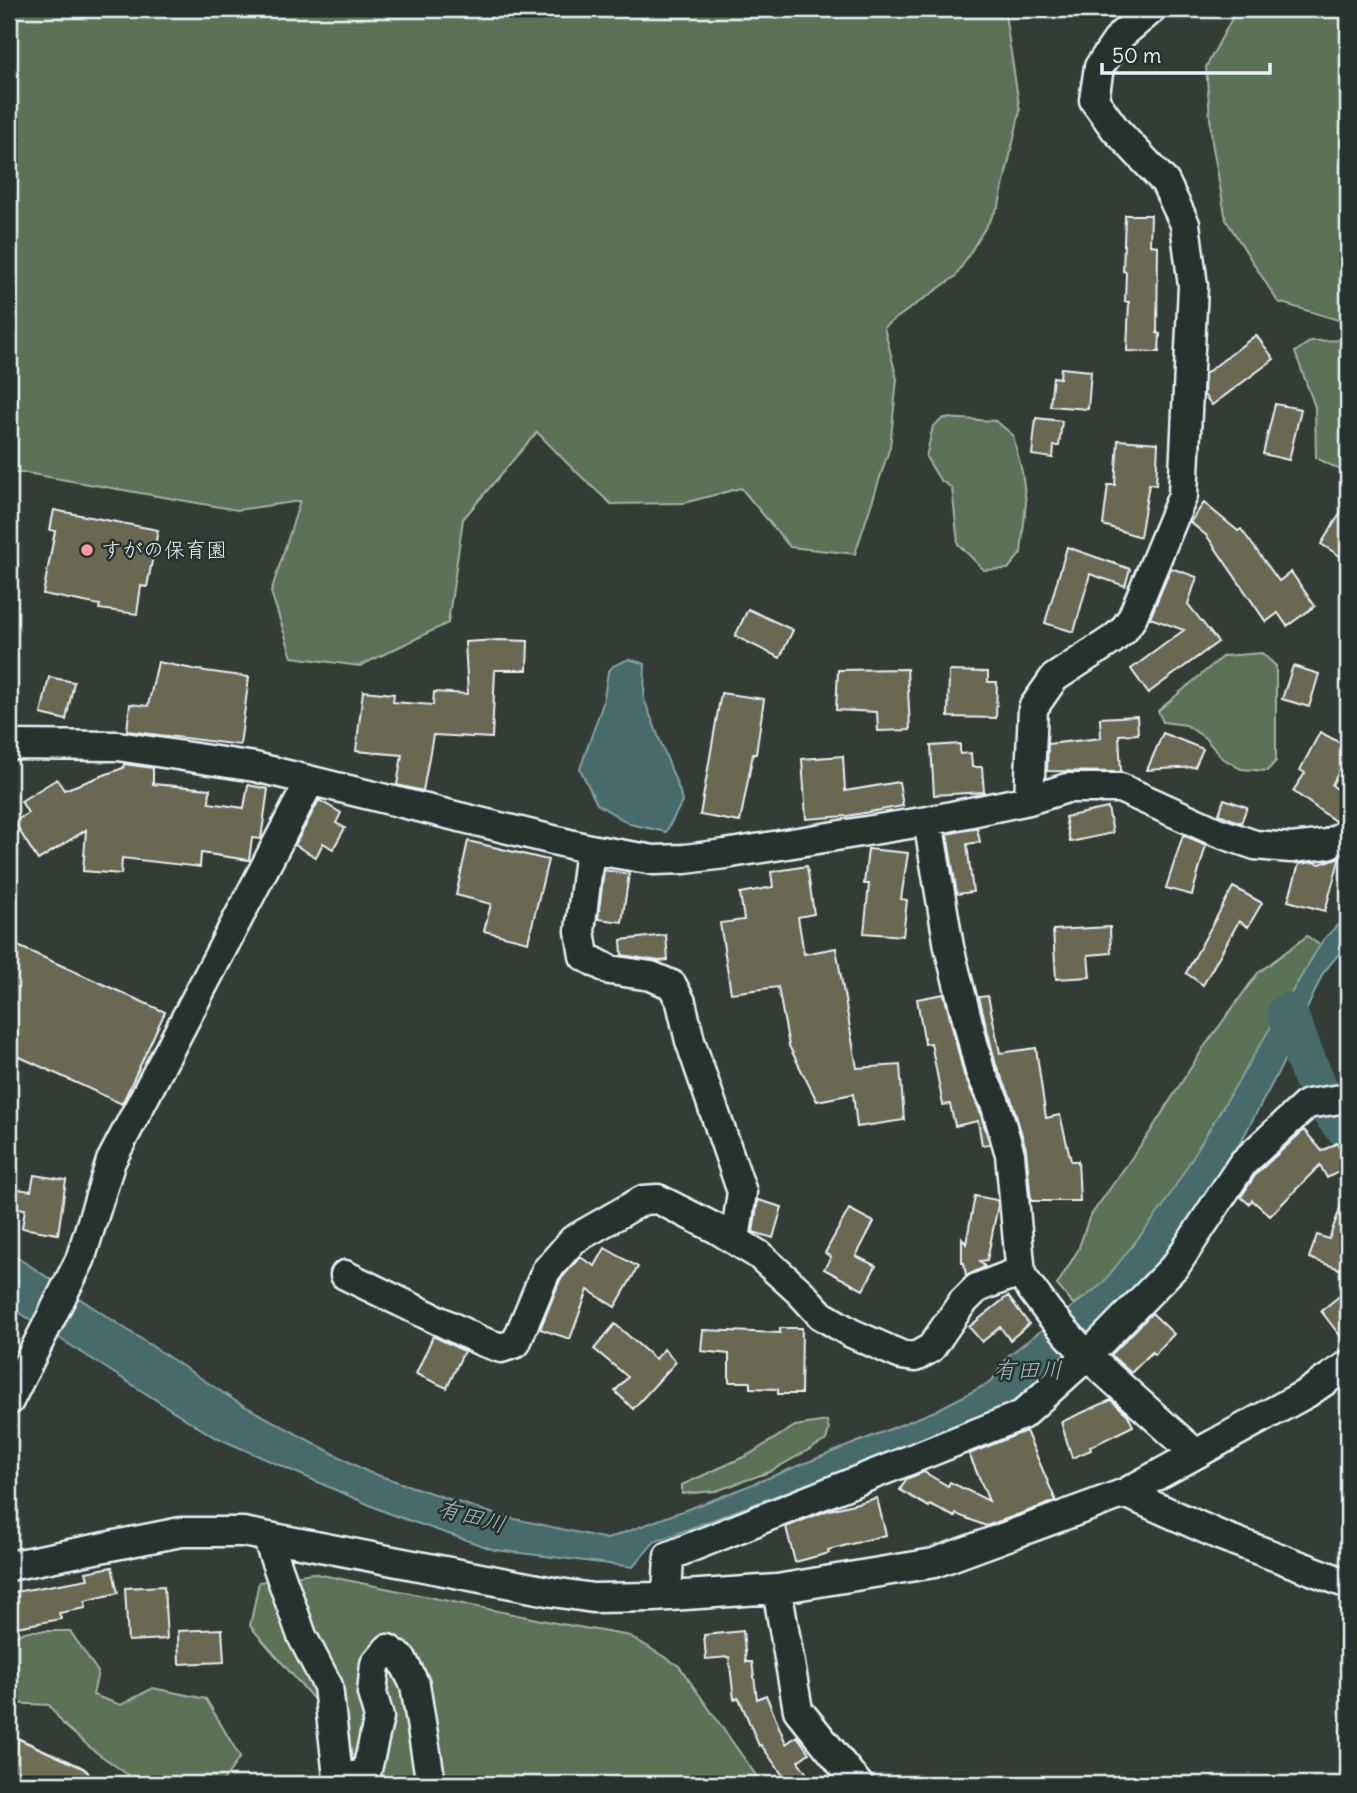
<svg xmlns="http://www.w3.org/2000/svg" width="1357" height="1793" font-family="Delius,'Klee One',sans-serif">
	<rect width="100%" height="100%" fill="#343d35"/>
	<filter id="ink" filterUnits="userSpaceOnUse"><feTurbulence type="fractalNoise" baseFrequency=".0143" numOctaves="2"/><feDisplacementMap in="SourceGraphic" scale="14" xChannelSelector="R" yChannelSelector="G"/><feConvolveMatrix kernelMatrix="1 2 1 2 8 2 1 2 1" color-interpolation-filters="sRGB"/></filter>
	<g filter="url(#ink)">
		<path fill="#5c7256" stroke="#a2b2a7" stroke-width="2" d="M 9,9 L 1000,9 L 1005,14 L 1020,111 L 999,205 L 956,276 L 884,327 L 897,379 L 890,447 L 855,554 L 790,547 L 741,488 L 684,503 L 611,504 L 570,466 L 537,432 L 463,519 L 448,623 L 360,666 L 292,657 L 271,592 L 300,501 L 237,510 L 26,473 L 9,473 Z
			M 1237,9 L 1348,9 L 1348,323 L 1278,302 L 1226,220 L 1212,142 L 1206,67 Z
			M 1348,340 L 1348,474 L 1316,458 L 1315,407 L 1295,352 L 1311,341 Z
			M 944,418 L 996,421 L 1013,435 L 1022,472 L 1026,502 L 1021,553 L 1008,569 L 984,570 L 958,544 L 952,488 L 940,480 L 926,457 L 933,426 Z
			M 1262,653 L 1276,666 L 1276,761 L 1267,771 L 1241,769 L 1222,758 L 1205,738 L 1186,725 L 1163,722 L 1158,711 L 1223,656 Z
			M 1307,936 L 1325,949 L 1190,1182 L 1111,1283 L 1073,1304 L 1057,1285 L 1078,1250 L 1089,1218 L 1150,1132 L 1204,1047 L 1258,973 Z
			M 827,1421 L 829,1430 L 826,1440 L 769,1472 L 716,1491 L 682,1494 L 682,1485 L 748,1455 L 795,1426 Z
			M 312,1573 L 556,1623 L 630,1636 L 679,1666 L 762,1784 L 348,1784 L 323,1710 L 250,1626 L 259,1582 Z
			M 28,1631 L 70,1631 L 98,1672 L 93,1695 L 121,1705 L 153,1688 L 206,1699 L 240,1757 L 221,1784 L 141,1784 L 93,1750 L 64,1725 L 49,1705 L 9,1703 L 9,1638 Z"/>
		<path fill="#476b6c" stroke="#87a1a4" stroke-width="2" d="M 629,659 L 645,664 L 644,699 L 680,792 L 682,802 L 666,832 L 630,824 L 597,804 L 580,769 L 603,703 L 608,672 L 613,666 Z
			M 1348,914 L 1348,943 L 1323,973 L 1281,1067 L 1218,1184 L 1115,1321 L 1032,1399 L 654,1542 L 633,1567 L 495,1550 L 390,1514 L 211,1435 L 9,1306 L 9,1252 L 237,1402 L 368,1472 L 497,1515 L 607,1539 L 723,1496 L 935,1411 L 991,1382 L 1009,1355 L 1102,1284 L 1162,1208 L 1323,940 Z"/>
		<g fill="none" stroke-linecap="round" stroke-linejoin="round">
			<path stroke="#476b6c" stroke-width="40" d="M 1287,1013 C 1303,1050 1318,1104 1348,1130"/>
		</g>
		<path fill="#6a6753" stroke="#e8f1f8" stroke-width="2" d="M 1125,215 L 1151,215 L 1150,245 L 1158,246 L 1157,333 L 1160,334 L 1159,352 L 1127,351 L 1129,302 L 1125,302 L 1126,272 L 1123,271 Z
			M 1256,335 L 1274,359 L 1212,405 L 1204,395 L 1205,374 Z
			M 1061,368 L 1091,371 L 1088,409 L 1050,406 L 1053,377 L 1060,378 Z
			M 1275,404 L 1301,409 L 1289,460 L 1263,454 Z
			M 1036,418 L 1062,421 L 1059,446 L 1054,446 L 1053,458 L 1032,455 Z
			M 1118,440 L 1158,443 L 1156,485 L 1149,484 L 1140,537 L 1103,525 L 1108,485 L 1115,485 Z
			M 1348,501 L 1348,561 L 1321,544 Z
			M 1204,503 L 1238,531 L 1241,529 L 1279,581 L 1291,572 L 1315,606 L 1287,626 L 1278,613 L 1266,622 L 1207,536 L 1190,522 Z
			M 54,510 L 158,530 L 147,587 L 141,586 L 137,614 L 99,609 L 100,605 L 43,594 L 55,531 L 50,530 Z
			M 1067,547 L 1130,569 L 1125,586 L 1090,574 L 1074,632 L 1045,623 Z
			M 1171,568 L 1197,577 L 1188,604 L 1218,642 L 1148,693 L 1131,669 L 1184,630 L 1150,618 Z
			M 748,609 L 793,630 L 780,658 L 735,636 Z
			M 499,640 L 528,641 L 527,670 L 495,670 L 492,738 L 433,735 L 423,791 L 397,785 L 402,755 L 356,751 L 363,691 L 394,694 L 393,702 L 433,705 L 434,692 L 468,694 L 465,642 Z
			M 158,662 L 198,670 L 249,677 L 240,745 L 127,731 L 130,704 L 148,706 Z
			M 1293,666 L 1319,674 L 1309,707 L 1282,699 Z
			M 907,669 L 910,730 L 878,731 L 877,712 L 836,710 L 838,670 Z
			M 949,671 L 988,672 L 988,682 L 997,682 L 996,718 L 948,717 Z
			M 49,677 L 74,682 L 66,720 L 41,714 Z
			M 721,693 L 764,699 L 756,754 L 753,754 L 740,822 L 700,815 Z
			M 1137,716 L 1138,734 L 1119,735 L 1121,772 L 1047,771 L 1048,744 L 1101,738 L 1100,718 Z
			M 1320,732 L 1348,747 L 1348,754 L 1332,785 L 1348,798 L 1348,816 L 1335,821 L 1293,791 L 1305,773 L 1300,770 Z
			M 1163,733 L 1203,749 L 1195,767 L 1147,770 Z
			M 960,744 L 960,754 L 971,753 L 972,767 L 982,767 L 984,792 L 934,795 L 931,746 Z
			M 843,756 L 845,791 L 899,782 L 903,806 L 847,816 L 806,819 L 802,759 Z
			M 124,764 L 153,768 L 153,784 L 210,789 L 209,803 L 244,808 L 248,785 L 268,789 L 261,839 L 252,838 L 249,860 L 201,853 L 200,867 L 122,858 L 121,874 L 83,871 L 86,830 L 38,860 L 14,822 L 28,813 L 21,801 L 57,779 L 64,790 L 123,768 Z
			M 1224,799 L 1247,807 L 1241,823 L 1219,814 Z
			M 319,800 L 341,813 L 336,823 L 345,828 L 333,849 L 323,843 L 316,857 L 295,845 Z
			M 1108,808 L 1113,833 L 1070,842 L 1065,817 Z
			M 977,828 L 980,842 L 967,844 L 973,892 L 957,894 L 947,834 Z
			M 1183,835 L 1206,845 L 1192,895 L 1166,888 Z
			M 468,841 L 548,860 L 528,942 L 484,931 L 491,904 L 456,895 Z
			M 868,849 L 908,853 L 901,899 L 907,900 L 903,936 L 864,933 L 869,884 L 864,884 Z
			M 1340,857 L 1325,911 L 1288,901 L 1299,864 L 1313,862 L 1320,864 Z
			M 807,866 L 814,914 L 798,917 L 804,954 L 836,948 L 857,1068 L 900,1065 L 904,1120 L 857,1127 L 853,1094 L 817,1101 L 789,1046 L 778,987 L 731,993 L 720,923 L 744,920 L 740,893 L 773,887 L 771,872 Z
			M 604,870 L 629,874 L 622,922 L 598,919 Z
			M 1233,887 L 1262,903 L 1248,927 L 1239,921 L 1203,985 L 1186,973 Z
			M 1110,927 L 1111,953 L 1088,955 L 1090,977 L 1056,979 L 1053,930 Z
			M 666,935 L 668,960 L 659,961 L 622,955 L 621,940 Z
			M 9,942 L 165,1012 L 122,1104 L 9,1052 Z
			M 944,994 L 964,1075 L 979,1109 L 990,1144 L 982,1145 L 978,1121 L 955,1126 L 950,1104 L 943,1105 L 931,1043 L 925,1044 L 917,999 Z
			M 988,996 L 1000,1053 L 1036,1048 L 1046,1118 L 1060,1115 L 1071,1161 L 1078,1161 L 1080,1201 L 1031,1201 L 1026,1149 L 1011,1098 L 996,1065 L 979,997 Z
			M 1304,1130 L 1322,1151 L 1337,1143 L 1348,1167 L 1327,1178 L 1320,1165 L 1270,1216 L 1252,1200 L 1249,1204 L 1241,1197 L 1256,1174 Z
			M 34,1175 L 66,1180 L 58,1234 L 22,1228 L 25,1209 L 9,1207 L 9,1188 L 31,1191 Z
			M 1346,1192 L 1348,1192 L 1348,1272 L 1309,1258 L 1317,1235 L 1329,1239 Z
			M 975,1196 L 997,1200 L 998,1205 L 987,1260 L 980,1261 L 985,1267 L 966,1276 L 964,1263 L 962,1263 L 962,1238 L 966,1244 Z
			M 758,1200 L 782,1207 L 773,1238 L 753,1232 Z
			M 849,1209 L 874,1222 L 856,1256 L 876,1266 L 863,1290 L 824,1269 L 831,1257 L 825,1253 Z
			M 605,1248 L 638,1267 L 615,1307 L 588,1290 L 570,1339 L 540,1329 L 560,1280 L 580,1257 L 595,1266 Z
			M 1348,1289 L 1348,1346 L 1321,1311 Z
			M 1008,1296 L 1029,1324 L 1010,1340 L 1000,1327 L 982,1342 L 969,1327 Z
			M 1152,1313 L 1174,1334 L 1154,1355 L 1152,1352 L 1131,1373 L 1111,1355 Z
			M 615,1324 L 655,1359 L 664,1349 L 676,1362 L 633,1409 L 615,1391 L 628,1377 L 594,1349 Z
			M 780,1328 L 802,1328 L 801,1394 L 778,1394 L 778,1389 L 750,1388 L 750,1382 L 729,1382 L 729,1354 L 701,1351 L 703,1330 L 780,1333 Z
			M 433,1336 L 464,1351 L 447,1388 L 416,1374 Z
			M 1111,1400 L 1128,1415 L 1133,1426 L 1090,1447 L 1091,1450 L 1072,1458 L 1061,1422 Z
			M 1026,1431 L 1056,1501 L 986,1526 L 956,1514 L 955,1517 L 930,1505 L 929,1507 L 900,1490 L 906,1479 L 924,1472 L 948,1486 L 950,1482 L 989,1501 L 969,1454 Z
			M 877,1498 L 886,1535 L 828,1550 L 829,1553 L 795,1562 L 786,1527 L 826,1511 Z
			M 112,1567 L 118,1593 L 85,1601 L 86,1608 L 59,1613 L 61,1619 L 16,1627 L 9,1593 L 88,1579 L 86,1572 Z
			M 164,1586 L 167,1639 L 128,1641 L 125,1588 Z
			M 222,1629 L 224,1662 L 179,1664 L 178,1631 Z
			M 743,1631 L 746,1662 L 752,1662 L 757,1699 L 766,1695 L 786,1744 L 797,1736 L 809,1753 L 798,1761 L 814,1784 L 789,1784 L 761,1745 L 759,1746 L 739,1698 L 734,1699 L 729,1657 L 706,1659 L 704,1635 Z"/>
		<g fill="none" stroke-linecap="round" stroke-linejoin="round">
			<defs>
				<path id="minor" d="M 9,745 L 118,746 L 255,767 L 590,849 L 654,860 L 685,859 L 725,854 L 928,821 L 1029,800 L 1067,788 L 1120,788 L 1217,832 L 1255,845 L 1291,848 L 1328,844 L 1348,833
					M 1029,800 L 1033,708 L 1054,678 L 1112,640 L 1123,631 L 1132,618 L 1183,495 L 1193,286 L 1185,224 L 1165,182 L 1115,129 L 1094,100 L 1099,67 L 1121,35 L 1152,9
					M 928,821 L 949,947 L 980,1071 L 995,1103 L 1010,1154 L 1021,1275 L 1049,1313 L 1087,1356 L 1196,1454
					M 590,849 L 580,931 L 584,956 L 610,970 L 651,976 L 672,985 L 681,1002 L 690,1041 L 742,1192 L 735,1240
					M 345,1275 L 481,1341 L 501,1348 L 516,1343 L 546,1271 L 573,1240 L 643,1200 L 658,1199 L 717,1229 L 759,1255 L 800,1292 L 821,1315 L 851,1333 L 901,1355 L 915,1357 L 931,1348 L 962,1303 L 977,1288 L 1008,1276 L 1021,1275
					M 9,1401 L 80,1260 L 111,1161 L 310,781
					M 1125,1493 L 1219,1535 L 1348,1584
					M 267,1537 L 302,1636 L 328,1686 L 338,1777 L 366,1774 L 379,1717 L 372,1693 L 375,1664 L 388,1649 L 402,1659 L 415,1685 L 431,1784
					M 9,1566 L 181,1532 L 243,1532 L 553,1592 L 593,1598 L 654,1597 L 777,1589 L 934,1563 L 1125,1493 L 1307,1393 L 1348,1365
					M 777,1589 L 798,1710 L 858,1784
					M 667,1596 L 669,1556 L 1022,1415 L 1087,1356 L 1176,1265 L 1243,1163 L 1307,1104 L 1348,1098"/>
				<path id="major" d="M 9,1755 L 73,1784"/>
			</defs>
			<use href="#minor" stroke="#e8f1f8" stroke-width="33"/>
			<use href="#major" stroke="#e8f1f8" stroke-width="40"/>
			<use href="#minor" stroke="#26332d" stroke-width="28"/>
			<use href="#major" stroke="#716e59" stroke-width="35"/>
		</g>
	</g>
	<circle fill="#ff9aa2" stroke="#26332d" stroke-width="2.5" cx="87" cy="550" r="7"/>
	<g text-anchor="middle" stroke-width="5" stroke-linejoin="round" paint-order="stroke">
		<g font-size="21" fill="#e8f1f8" stroke="#26332d" text-anchor="start">
			<text x="101" y="557">すがの保育園</text>
		</g>
		<g font-size="23" font-style="italic" fill="#a8bbc0" stroke="#26332d">
			<text x="1028" y="1378">有田川</text>
			<text transform="translate(472 1516) rotate(15)" y="8">有田川</text>
		</g>
	</g>
	<rect width="1357" height="1793" fill="none" stroke="#26332d" stroke-width="35"/>
	<rect x="18" y="18" width="1322" height="1758" fill="none" stroke="#e8f1f8" stroke-width="2.5" filter="url(#ink)"/>
	<path d="M1102 63v10h168v-10" fill="none" stroke="#e8f1f8" stroke-width="3.5"/>
	<text x="1112" y="63" font-size="21" fill="#e8f1f8" stroke="#26332d" stroke-width="5" paint-order="stroke">50 m</text>
</svg>
